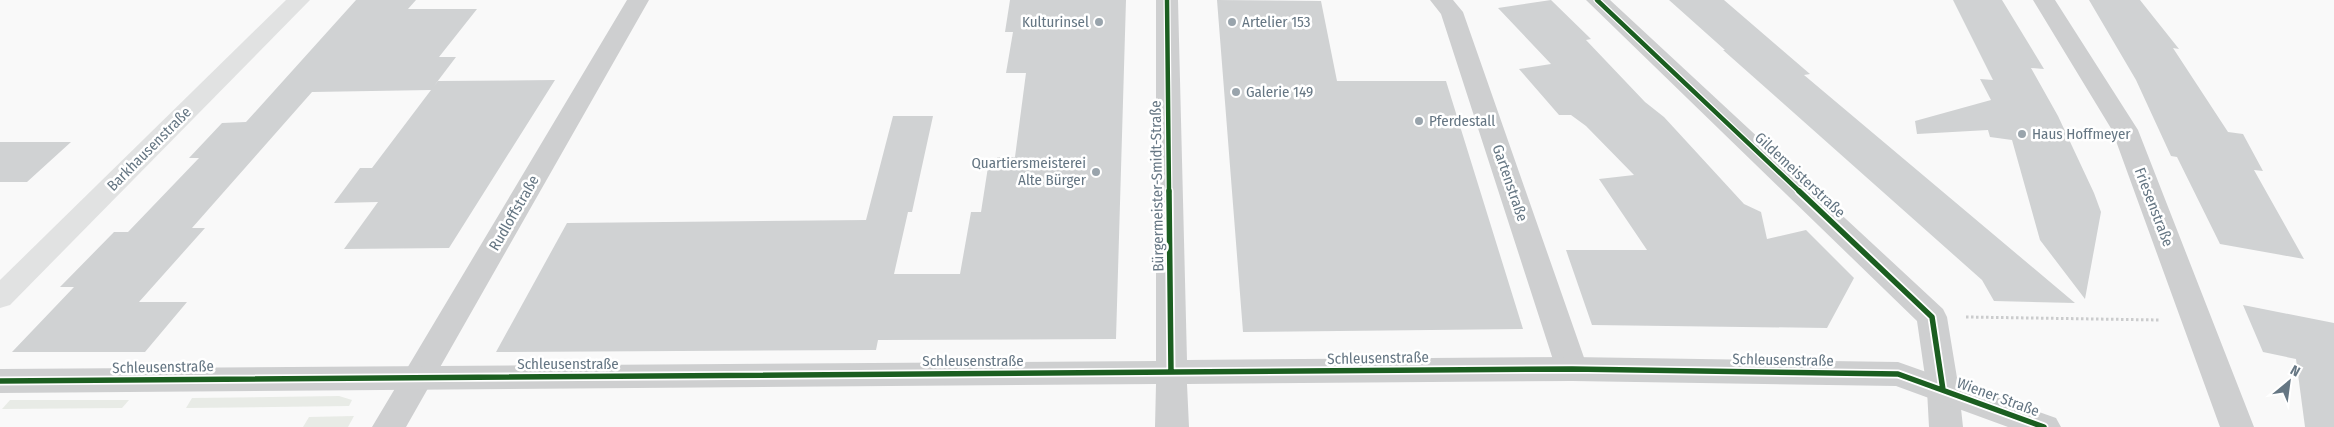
<svg xmlns="http://www.w3.org/2000/svg" width="2334" height="427" font-family="'Fira Sans Condensed',sans-serif">
	<rect width="100%" height="100%" fill="#f9f9f9"/>
	<path fill="#e8ebe6" d="M 339,396 L 352,400 L 349,406 L 186,408 L 192,398 Z
		M 10,400 L 129,400 L 122,408 L 2,409 Z
		M 354,416 L 348,427 L 303,427 L 309,417 Z"/>
	<path fill="#d0d2d3" d="M 356,0 L 416,0 L 408,9 L 477,9 L 439,57 L 456,57 L 434,86 L 438,81 L 555,80 L 449,248 L 344,249 L 378,202 L 334,203 L 360,168 L 372,168 L 431,90 L 312,92 L 192,228 L 205,228 L 139,302 L 187,302 L 145,352 L 12,352 L 74,287 L 60,287 L 114,232 L 128,232 L 199,158 L 189,158 L 222,123 L 246,122 Z
		M 1010,0 L 1126,0 L 1116,339 L 878,340 L 876,350 L 496,352 L 567,223 L 866,220 L 893,116 L 933,116 L 912,212 L 908,212 L 894,274 L 960,274 L 971,212 L 981,212 L 988,167 L 996,167 L 997,157 L 1015,157 L 1026,73 L 1006,73 L 1013,32 L 1005,32 Z
		M 1217,0 L 1321,1 L 1337,81 L 1446,81 L 1523,329 L 1243,332 Z
		M 1551,0 L 1591,39 L 1586,40 L 1645,102 L 1664,117 L 1744,204 L 1761,212 L 1767,239 L 1806,230 L 1854,278 L 1827,328 L 1592,325 L 1566,250 L 1647,250 L 1599,179 L 1634,175 L 1586,126 L 1571,115 L 1559,115 L 1519,69 L 1551,64 L 1498,8 Z
		M 1669,0 L 1724,0 L 1810,74 L 1804,75 L 2075,303 L 1994,301 L 1982,280 L 1723,50 L 1725,50 Z
		M 1953,0 L 2002,0 L 2044,69 L 2031,68 L 2058,116 L 2094,193 L 2101,212 L 2085,299 L 2040,240 L 2012,140 L 1990,137 L 1988,130 L 1917,134 L 1915,121 L 1991,100 L 1980,79 L 1993,80 Z
		M 2089,0 L 2140,0 L 2179,49 L 2173,48 L 2228,132 L 2243,134 L 2263,171 L 2254,170 L 2304,259 L 2220,244 L 2177,157 L 2171,156 L 2136,80 Z
		M 0,142 L 71,142 L 27,182 L 0,182 Z
		M 2243,305 L 2334,323 L 2334,427 L 2305,427 L 2296,359 L 2263,352 Z"/>
	<g fill="none" stroke-linecap="round" stroke-linejoin="round">
		<path stroke="#cbcccd" stroke-width="3" stroke-dasharray="2.5 2.5" stroke-linecap="butt" d="M 1966,317 L 2160,320"/>
		<path fill="#cecfd0" fill-rule="evenodd" d="M 627,0 L 649,0 L 406,427 L 372,427 Z
			M 1430,0 L 1453,0 L 1463,12 L 1588,369 L 1583,377 L 1572,381 L 1561,377 L 1556,369 L 1441,14 Z
			M 1586,0 L 1610,0 L 1943,309 L 1947,317 L 1959,390 L 1963,427 L 1929,427 L 1927,390 L 1917,321 Z
			M 2033,0 L 2055,0 L 2138,130 L 2254,427 L 2220,427 L 2112,130 Z"/>
		<path fill="#cecfd0" fill-rule="evenodd" d="M 1156,0 L 1178,0 L 1187,360 L 1572,357 L 1898,362 L 2056,418 L 2061,427 L 2008,427 L 1896,386 L 1572,381 L 1187,384 L 1189,427 L 1155,427 L 1156,384 L 0,393 L 0,369 L 1156,361 Z"/>
		<path fill="#e1e2e2" fill-rule="evenodd" d="M 286,0 L 310,0 L 10,305 L 0,308 L 0,280 Z"/>
		<defs>
			<path id="cycleway-far1" d="M 1167,0 L 1169,192
				M 1597,0 L 1800,192"/>
			<path id="cycleway" d="M 1169,191 L 1171,372
				M 1799,191 L 1932,317 L 1943,390
				M 0,381 L 1572,369 L 1898,374 L 2044,427"/>
		</defs>
		<use href="#cycleway-far1" stroke="#fff" stroke-width="7"/>
		<use href="#cycleway" stroke="#fff" stroke-width="9"/>
		<use href="#cycleway-far1" stroke="#1b5e20" stroke-width="4.5"/>
		<use href="#cycleway" stroke="#1b5e20" stroke-width="5.5"/>
	</g>
	<g fill="#99a4ac" stroke="#fff" stroke-width="2">
		<circle cx="1099" cy="22" r="5"/>
		<circle cx="1232" cy="22" r="5"/>
		<circle cx="1236" cy="92" r="5"/>
		<circle cx="1419" cy="121" r="5"/>
		<circle cx="2022" cy="134" r="5"/>
		<circle cx="1096" cy="172" r="5"/>
	</g>
	<g text-anchor="middle" stroke-width="5" stroke-linejoin="round" paint-order="stroke">
		<g font-size="15" fill="#657683" stroke="#fff" text-anchor="start">
			<text x="1089" y="27" text-anchor="end">Kulturinsel</text>
			<text x="1242" y="27">Artelier 153</text>
			<text x="1246" y="97">Galerie 149</text>
			<text x="1429" y="126">Pferdestall</text>
			<text x="2032" y="139">Haus Hoffmeyer</text>
			<text x="1086" y="168" text-anchor="end">Quartiersmeisterei<tspan x="1086" dy="17">Alte Bürger</tspan></text>
		</g>
		<g font-size="15" fill="#657683" stroke="#fff">
			<text transform="translate(149 149) rotate(-45)" y="5">Barkhausenstraße</text>
			<text transform="translate(1800 175) rotate(43)" y="5">Gildemeisterstraße</text>
			<text transform="translate(1510 183) rotate(71)" y="5">Gartenstraße</text>
			<text transform="translate(1157 186) rotate(-91)" y="5">Bürgermeister-Smidt-Straße</text>
			<text transform="translate(2154 207) rotate(69)" y="5">Friesenstraße</text>
			<text transform="translate(514 213) rotate(-60)" y="5">Rudloffstraße</text>
			<text transform="translate(1378 358) rotate(-1)" y="5">Schleusenstraße</text>
			<text transform="translate(1783 360) rotate(1)" y="5">Schleusenstraße</text>
			<text x="973" y="366">Schleusenstraße</text>
			<text x="568" y="369">Schleusenstraße</text>
			<text transform="translate(163 367) rotate(-1)" y="5">Schleusenstraße</text>
			<text transform="translate(1998 397) rotate(20)" y="5">Wiener Straße</text>
		</g>
	</g>
	<g transform="translate(2289 382) rotate(29)" stroke="#ffffff" stroke-width="4" paint-order="stroke">
	<path d="M0-4L9 19L0 12L-9 19Z" fill="#657683"/>
	<text y="-8" font-size="14" font-weight="bold" text-anchor="middle" fill="#657683">N</text>
	</g>
</svg>
